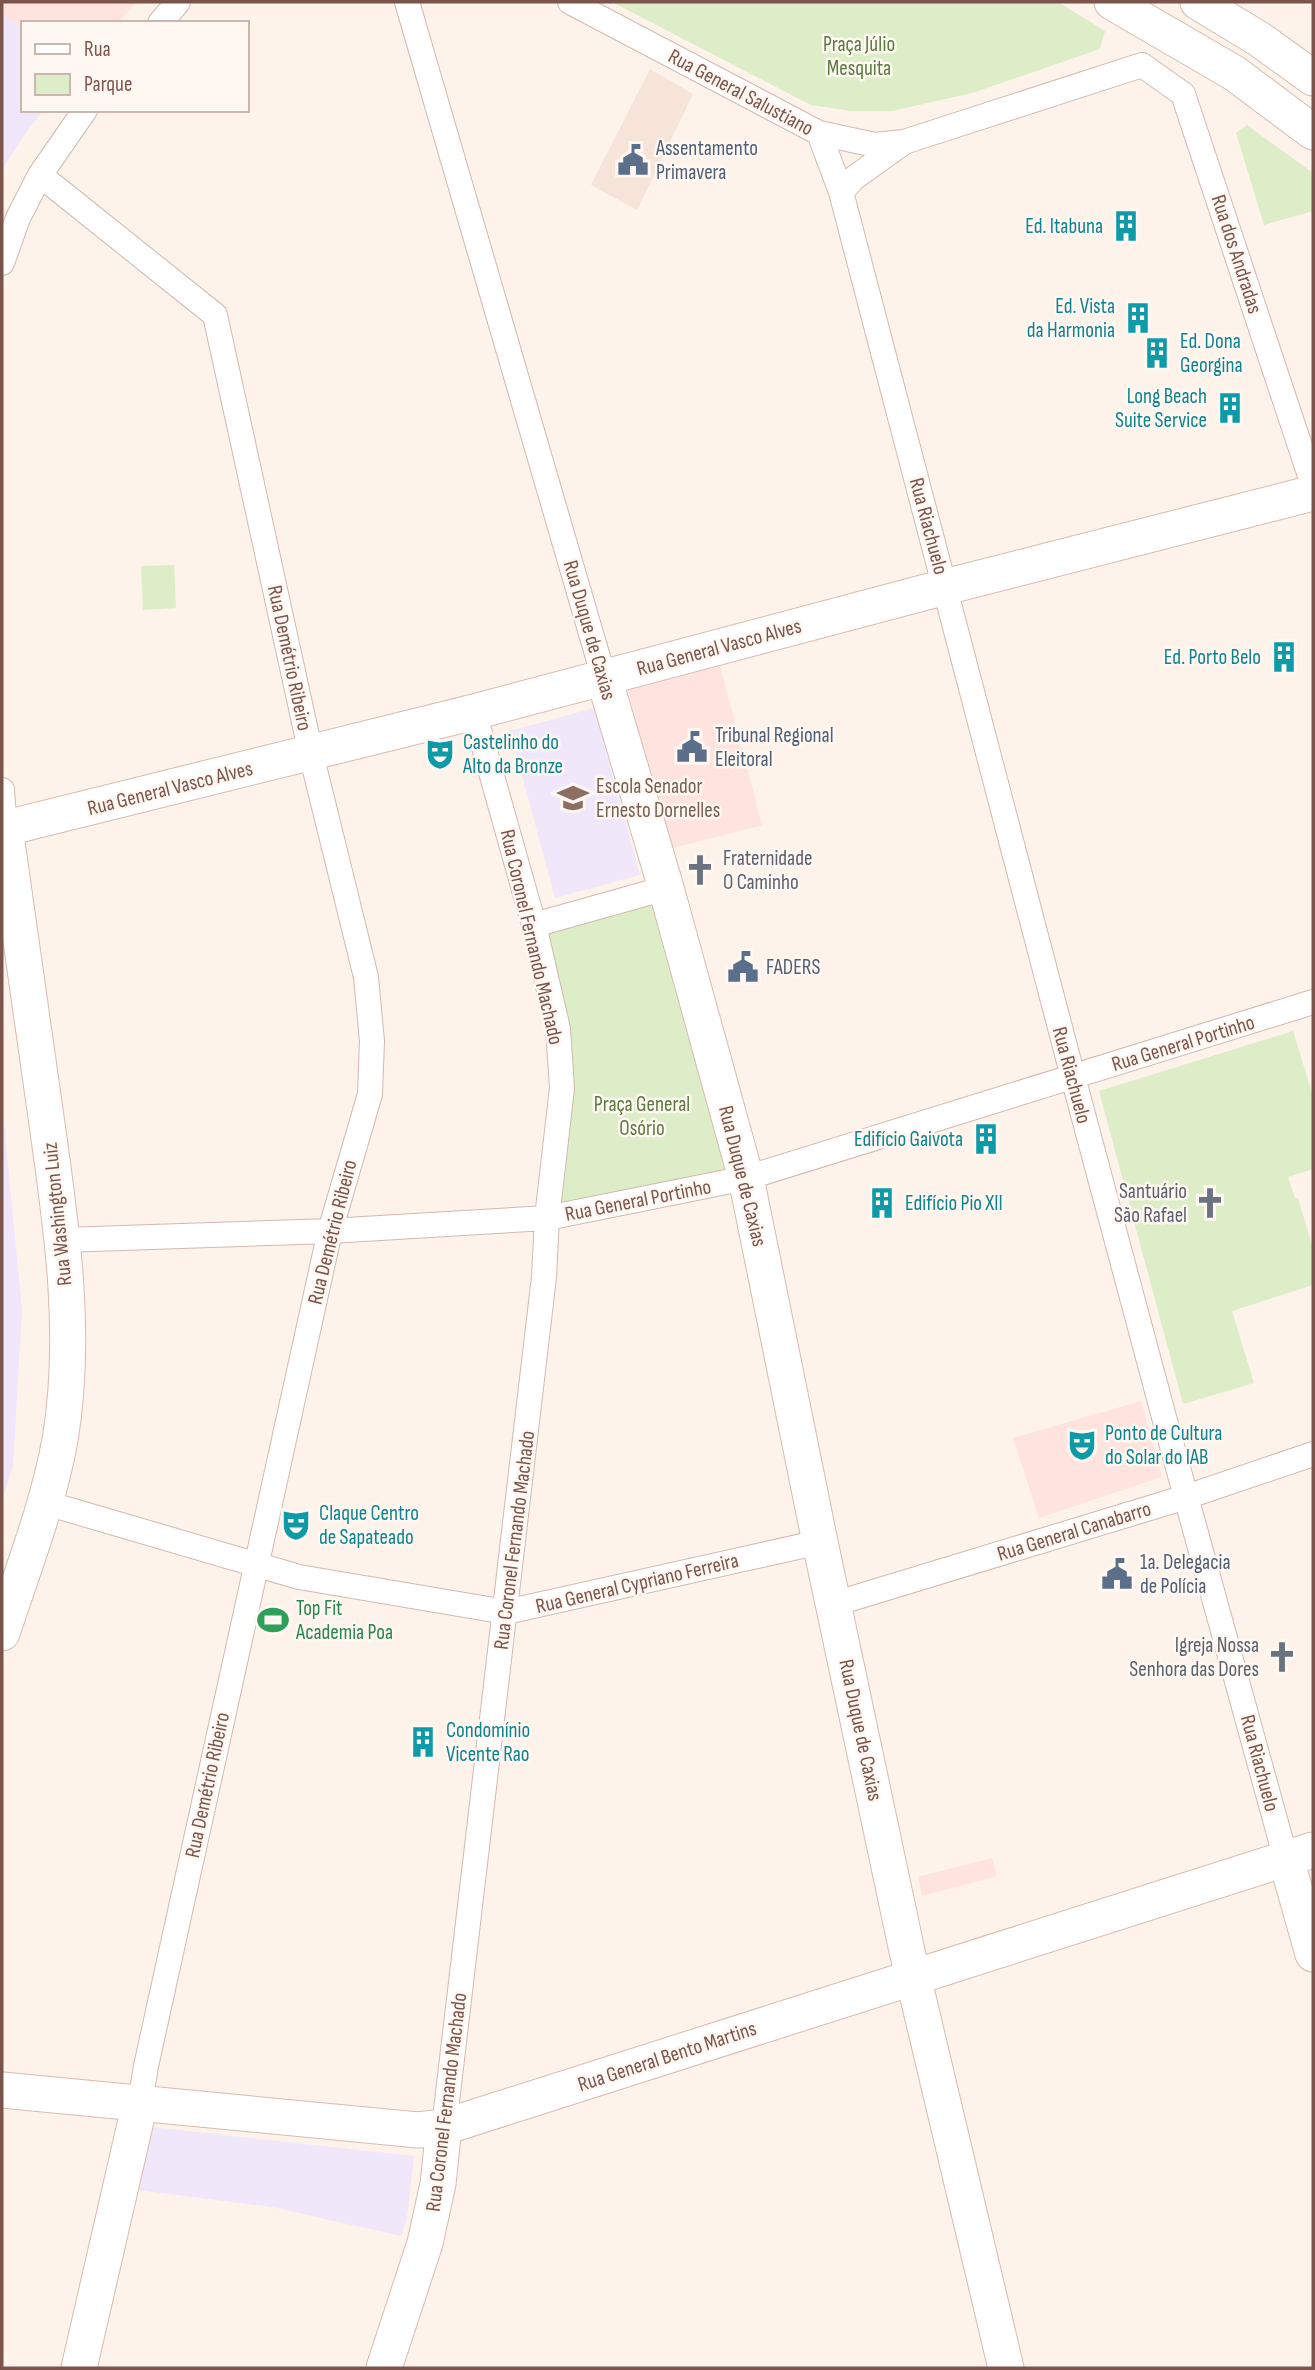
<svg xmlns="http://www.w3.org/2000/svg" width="1315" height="2370" font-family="'Sofia Sans Condensed',sans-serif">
	<rect width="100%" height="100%" fill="#fdf3eb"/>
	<path fill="#f6e4d9" d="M 650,69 L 693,94 L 637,210 L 591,185 Z"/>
	<path fill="#fee3df" d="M 2,2 L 136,2 L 118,23 L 23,23 L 23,30 L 2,13 Z
		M 720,666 L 762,825 L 670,849 L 628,690 Z
		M 1141,1401 L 1162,1477 L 1039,1518 L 1013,1438 Z
		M 992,1858 L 997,1876 L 922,1896 L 918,1877 Z"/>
	<path fill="#f0e7fa" d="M 2,13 L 23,30 L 23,110 L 44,110 L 27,131 L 2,170 Z
		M 594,708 L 640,875 L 555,898 L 510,731 Z
		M 2,1102 L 22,1310 L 13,1466 L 2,1500 Z
		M 151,2127 L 414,2156 L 407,2218 L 401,2236 L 272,2207 L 137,2190 Z"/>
	<path fill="#dcedc8" d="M 612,2 L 1058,2 L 1105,31 L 1100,49 L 972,93 L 892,111 L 851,111 L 811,105 Z
		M 1247,125 L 1313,173 L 1313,211 L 1264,225 L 1236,133 Z
		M 174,565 L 176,608 L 143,610 L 141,566 Z
		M 658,897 L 734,1173 L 559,1207 L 543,932 Z
		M 1293,1031 L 1313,1096 L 1313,1169 L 1288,1177 L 1295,1198 L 1298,1198 L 1313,1248 L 1313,1285 L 1232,1311 L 1254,1383 L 1183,1404 L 1099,1091 Z"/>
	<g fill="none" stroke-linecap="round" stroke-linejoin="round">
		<defs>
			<path id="street" d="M 407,2 L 604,678
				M 570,2 L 819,133 L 875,145 L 904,142 L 1142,65 L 1183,94 L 1313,485
				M 160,23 L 178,2
				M 819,133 L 841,192 L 1073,1077 L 1164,1417 L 1286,1859
				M 40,175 L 215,315 L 311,754 L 366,977 L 372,1041 L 370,1094 L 330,1231 L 146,2066 L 140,2103
				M 841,192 L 854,178 L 903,143
				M 2,263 L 18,218 L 40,175 L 85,110
				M 2,790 L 5,828
				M 534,925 L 666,888
				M 63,1240 L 330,1231 L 547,1218 L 746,1178 L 1313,1002
				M 46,1503 L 299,1577 L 506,1612 L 820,1542
				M 834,1604 L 1186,1497 L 1313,1454
				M 444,2127 L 544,1277 L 547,1218 L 562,1088 L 558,1029 L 534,925 L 474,712"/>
			<path id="secondary" d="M 1112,2 L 1234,73 L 1313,132
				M 1198,2 L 1259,39 L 1313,78
				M 604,678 L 666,888 L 746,1178 L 820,1542 L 907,1951 L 1006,2368
				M 2,829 L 474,712 L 945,587 L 1313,493
				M 2,1633 C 23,1569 48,1506 60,1440 C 78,1333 61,1223 46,1117 C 32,1021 19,924 5,828
				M 1286,1859 L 1313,1954
				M 2,2090 L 418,2130 L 444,2127 L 1313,1850
				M 79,2368 L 140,2103
				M 384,2368 L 425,2243 L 438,2184 L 444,2127"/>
		</defs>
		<use href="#street" stroke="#d2b9af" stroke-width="26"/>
		<use href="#secondary" stroke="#d7bbae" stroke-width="37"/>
		<use href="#street" stroke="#fff" stroke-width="24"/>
		<use href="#secondary" stroke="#fff" stroke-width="35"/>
	</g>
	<defs>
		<symbol id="civic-bare" viewBox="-9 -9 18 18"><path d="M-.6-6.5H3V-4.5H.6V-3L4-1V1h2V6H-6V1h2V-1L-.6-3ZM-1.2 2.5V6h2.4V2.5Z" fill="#5c6f8a" stroke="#fff8f2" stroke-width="2.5" paint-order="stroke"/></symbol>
		<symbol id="building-bare" viewBox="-9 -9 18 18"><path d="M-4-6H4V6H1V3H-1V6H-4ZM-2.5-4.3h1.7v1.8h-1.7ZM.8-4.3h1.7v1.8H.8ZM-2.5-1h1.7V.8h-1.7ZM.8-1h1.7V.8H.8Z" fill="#0f9aa8" stroke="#fff8f2" stroke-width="2.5" paint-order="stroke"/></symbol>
		<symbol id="theatre-bare" viewBox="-9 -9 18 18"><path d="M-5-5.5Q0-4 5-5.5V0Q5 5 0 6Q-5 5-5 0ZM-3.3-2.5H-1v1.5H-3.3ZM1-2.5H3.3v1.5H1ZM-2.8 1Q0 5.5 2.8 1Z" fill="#0f9aa8" stroke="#fff8f2" stroke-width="2.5" paint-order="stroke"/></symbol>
		<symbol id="school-bare" viewBox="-9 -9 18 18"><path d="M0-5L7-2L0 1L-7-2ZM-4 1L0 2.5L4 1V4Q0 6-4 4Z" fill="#8d6e63" stroke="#fff8f2" stroke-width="2.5" paint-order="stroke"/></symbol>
		<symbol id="church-bare" viewBox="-9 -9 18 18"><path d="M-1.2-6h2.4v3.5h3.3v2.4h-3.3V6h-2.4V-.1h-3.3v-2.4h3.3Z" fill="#6b7280" stroke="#fff8f2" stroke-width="2.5" paint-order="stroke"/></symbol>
		<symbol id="stadium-bare" viewBox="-9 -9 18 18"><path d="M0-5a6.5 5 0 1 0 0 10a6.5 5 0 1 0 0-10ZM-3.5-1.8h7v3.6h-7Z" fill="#2e9e5b" stroke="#fff8f2" stroke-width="2.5" paint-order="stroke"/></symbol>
	</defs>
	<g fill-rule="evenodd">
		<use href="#civic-bare" x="611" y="138" width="44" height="44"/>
		<use href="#building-bare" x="1104" y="204" width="44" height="44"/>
		<use href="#building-bare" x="1116" y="296" width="44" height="44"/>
		<use href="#building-bare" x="1135" y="331" width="44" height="44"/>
		<use href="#building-bare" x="1208" y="386" width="44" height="44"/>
		<use href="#building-bare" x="1262" y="635" width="44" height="44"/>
		<use href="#civic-bare" x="670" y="725" width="44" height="44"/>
		<use href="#theatre-bare" x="418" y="732" width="44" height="44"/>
		<use href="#school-bare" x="551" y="776" width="44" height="44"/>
		<use href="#church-bare" x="678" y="848" width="44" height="44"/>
		<use href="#civic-bare" x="721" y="945" width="44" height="44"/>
		<use href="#building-bare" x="964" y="1117" width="44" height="44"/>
		<use href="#building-bare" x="860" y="1181" width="44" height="44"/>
		<use href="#church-bare" x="1188" y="1181" width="44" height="44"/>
		<use href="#theatre-bare" x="1060" y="1423" width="44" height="44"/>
		<use href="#theatre-bare" x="274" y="1503" width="44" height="44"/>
		<use href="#civic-bare" x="1095" y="1552" width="44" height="44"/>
		<use href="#stadium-bare" x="251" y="1598" width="44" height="44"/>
		<use href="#church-bare" x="1260" y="1635" width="44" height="44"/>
		<use href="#building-bare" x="401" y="1720" width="44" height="44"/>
	</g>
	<g text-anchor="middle" stroke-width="5" stroke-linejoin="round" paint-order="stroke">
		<g font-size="21" fill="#5a7a40" stroke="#fff8f2">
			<text x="859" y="51">Praça Júlio<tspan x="859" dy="24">Mesquita</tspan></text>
			<text x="642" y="1111">Praça General<tspan x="642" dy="24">Osório</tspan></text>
		</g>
		<g font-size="21" fill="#7b554c" stroke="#fff8f2">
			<text transform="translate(741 92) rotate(28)" y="7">Rua General Salustiano</text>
			<text transform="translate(1237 254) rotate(72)" y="7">Rua dos Andradas</text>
			<text transform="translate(929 526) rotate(75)" y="7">Rua Riachuelo</text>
			<text transform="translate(590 630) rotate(74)" y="7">Rua Duque de Caxias</text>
			<text transform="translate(719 647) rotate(-15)" y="7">Rua General Vasco Alves</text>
			<text transform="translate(290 658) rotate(78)" y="7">Rua Demétrio Ribeiro</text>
			<text transform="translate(170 788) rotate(-14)" y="7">Rua General Vasco Alves</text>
			<text transform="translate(532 937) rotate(77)" y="7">Rua Coronel Fernando Machado</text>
			<text transform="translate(1183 1043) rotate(-17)" y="7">Rua General Portinho</text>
			<text transform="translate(1072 1075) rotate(75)" y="7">Rua Riachuelo</text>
			<text transform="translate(743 1176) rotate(76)" y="7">Rua Duque de Caxias</text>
			<text transform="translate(638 1200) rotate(-11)" y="7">Rua General Portinho</text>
			<text transform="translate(57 1214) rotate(-96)" y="7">Rua Washington Luiz</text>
			<text transform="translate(332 1232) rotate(-76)" y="7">Rua Demétrio Ribeiro</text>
			<text transform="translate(1074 1531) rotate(-17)" y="7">Rua General Canabarro</text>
			<text transform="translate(514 1540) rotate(-83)" y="7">Rua Coronel Fernando Machado</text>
			<text transform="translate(637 1583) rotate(-13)" y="7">Rua General Cypriano Ferreira</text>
			<text transform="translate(861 1730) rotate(78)" y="7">Rua Duque de Caxias</text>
			<text transform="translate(1260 1763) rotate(75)" y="7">Rua Riachuelo</text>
			<text transform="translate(207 1785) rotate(-78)" y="7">Rua Demétrio Ribeiro</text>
			<text transform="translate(667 2056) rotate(-18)" y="7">Rua General Bento Martins</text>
			<text transform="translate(446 2102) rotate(-83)" y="7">Rua Coronel Fernando Machado</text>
		</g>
		<g font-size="21" fill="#4e5e75" stroke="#fff8f2" text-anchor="start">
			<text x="656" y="155">Assentamento<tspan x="656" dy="24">Primavera</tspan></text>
			<text x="715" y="742">Tribunal Regional<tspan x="715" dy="24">Eleitoral</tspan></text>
			<text x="766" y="974">FADERS</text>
			<text x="1140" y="1569">1a. Delegacia<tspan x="1140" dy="24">de Polícia</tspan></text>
		</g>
		<g font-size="21" fill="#0d838f" stroke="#fff8f2" text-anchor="start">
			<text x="1103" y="233" text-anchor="end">Ed. Itabuna</text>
			<text x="1115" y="313" text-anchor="end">Ed. Vista<tspan x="1115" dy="24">da Harmonia</tspan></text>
			<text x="1180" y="348">Ed. Dona<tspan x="1180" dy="24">Georgina</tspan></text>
			<text x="1207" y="403" text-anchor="end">Long Beach<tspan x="1207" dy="24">Suite Service</tspan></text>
			<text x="1261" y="664" text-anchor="end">Ed. Porto Belo</text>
			<text x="463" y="749">Castelinho do<tspan x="463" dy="24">Alto da Bronze</tspan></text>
			<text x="963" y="1146" text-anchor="end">Edifício Gaivota</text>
			<text x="905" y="1210">Edifício Pio XII</text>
			<text x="1105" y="1440">Ponto de Cultura<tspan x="1105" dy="24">do Solar do IAB</tspan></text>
			<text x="319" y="1520">Claque Centro<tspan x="319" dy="24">de Sapateado</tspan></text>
			<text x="446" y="1737">Condomínio<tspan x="446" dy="24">Vicente Rao</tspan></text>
		</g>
		<g font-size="21" fill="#785e54" stroke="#fff8f2" text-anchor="start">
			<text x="596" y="793">Escola Senador<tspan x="596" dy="24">Ernesto Dornelles</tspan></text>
		</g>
		<g font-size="21" fill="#5b616d" stroke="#fff8f2" text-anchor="end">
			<text x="723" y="865" text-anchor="start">Fraternidade<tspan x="723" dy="24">O Caminho</tspan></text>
			<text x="1187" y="1198">Santuário<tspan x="1187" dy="24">São Rafael</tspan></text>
			<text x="1259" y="1652">Igreja Nossa<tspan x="1259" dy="24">Senhora das Dores</tspan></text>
		</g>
		<g font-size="21" fill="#27864d" stroke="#fff8f2" text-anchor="start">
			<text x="296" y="1615">Top Fit<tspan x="296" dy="24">Academia Poa</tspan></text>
		</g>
	</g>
	<rect width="1315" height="2370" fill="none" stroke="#7b554c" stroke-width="7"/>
	<rect x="21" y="21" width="228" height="91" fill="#fff8f2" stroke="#cab7b0" stroke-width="2"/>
	<rect x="35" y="44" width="35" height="10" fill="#ffffff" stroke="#cab7b0" stroke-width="2"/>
	<text x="84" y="56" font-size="21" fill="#7b554c">Rua</text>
	<rect x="35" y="74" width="35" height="21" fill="#dcedc8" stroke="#cab7b0" stroke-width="2"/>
	<text x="84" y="91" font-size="21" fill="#7b554c">Parque</text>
</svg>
